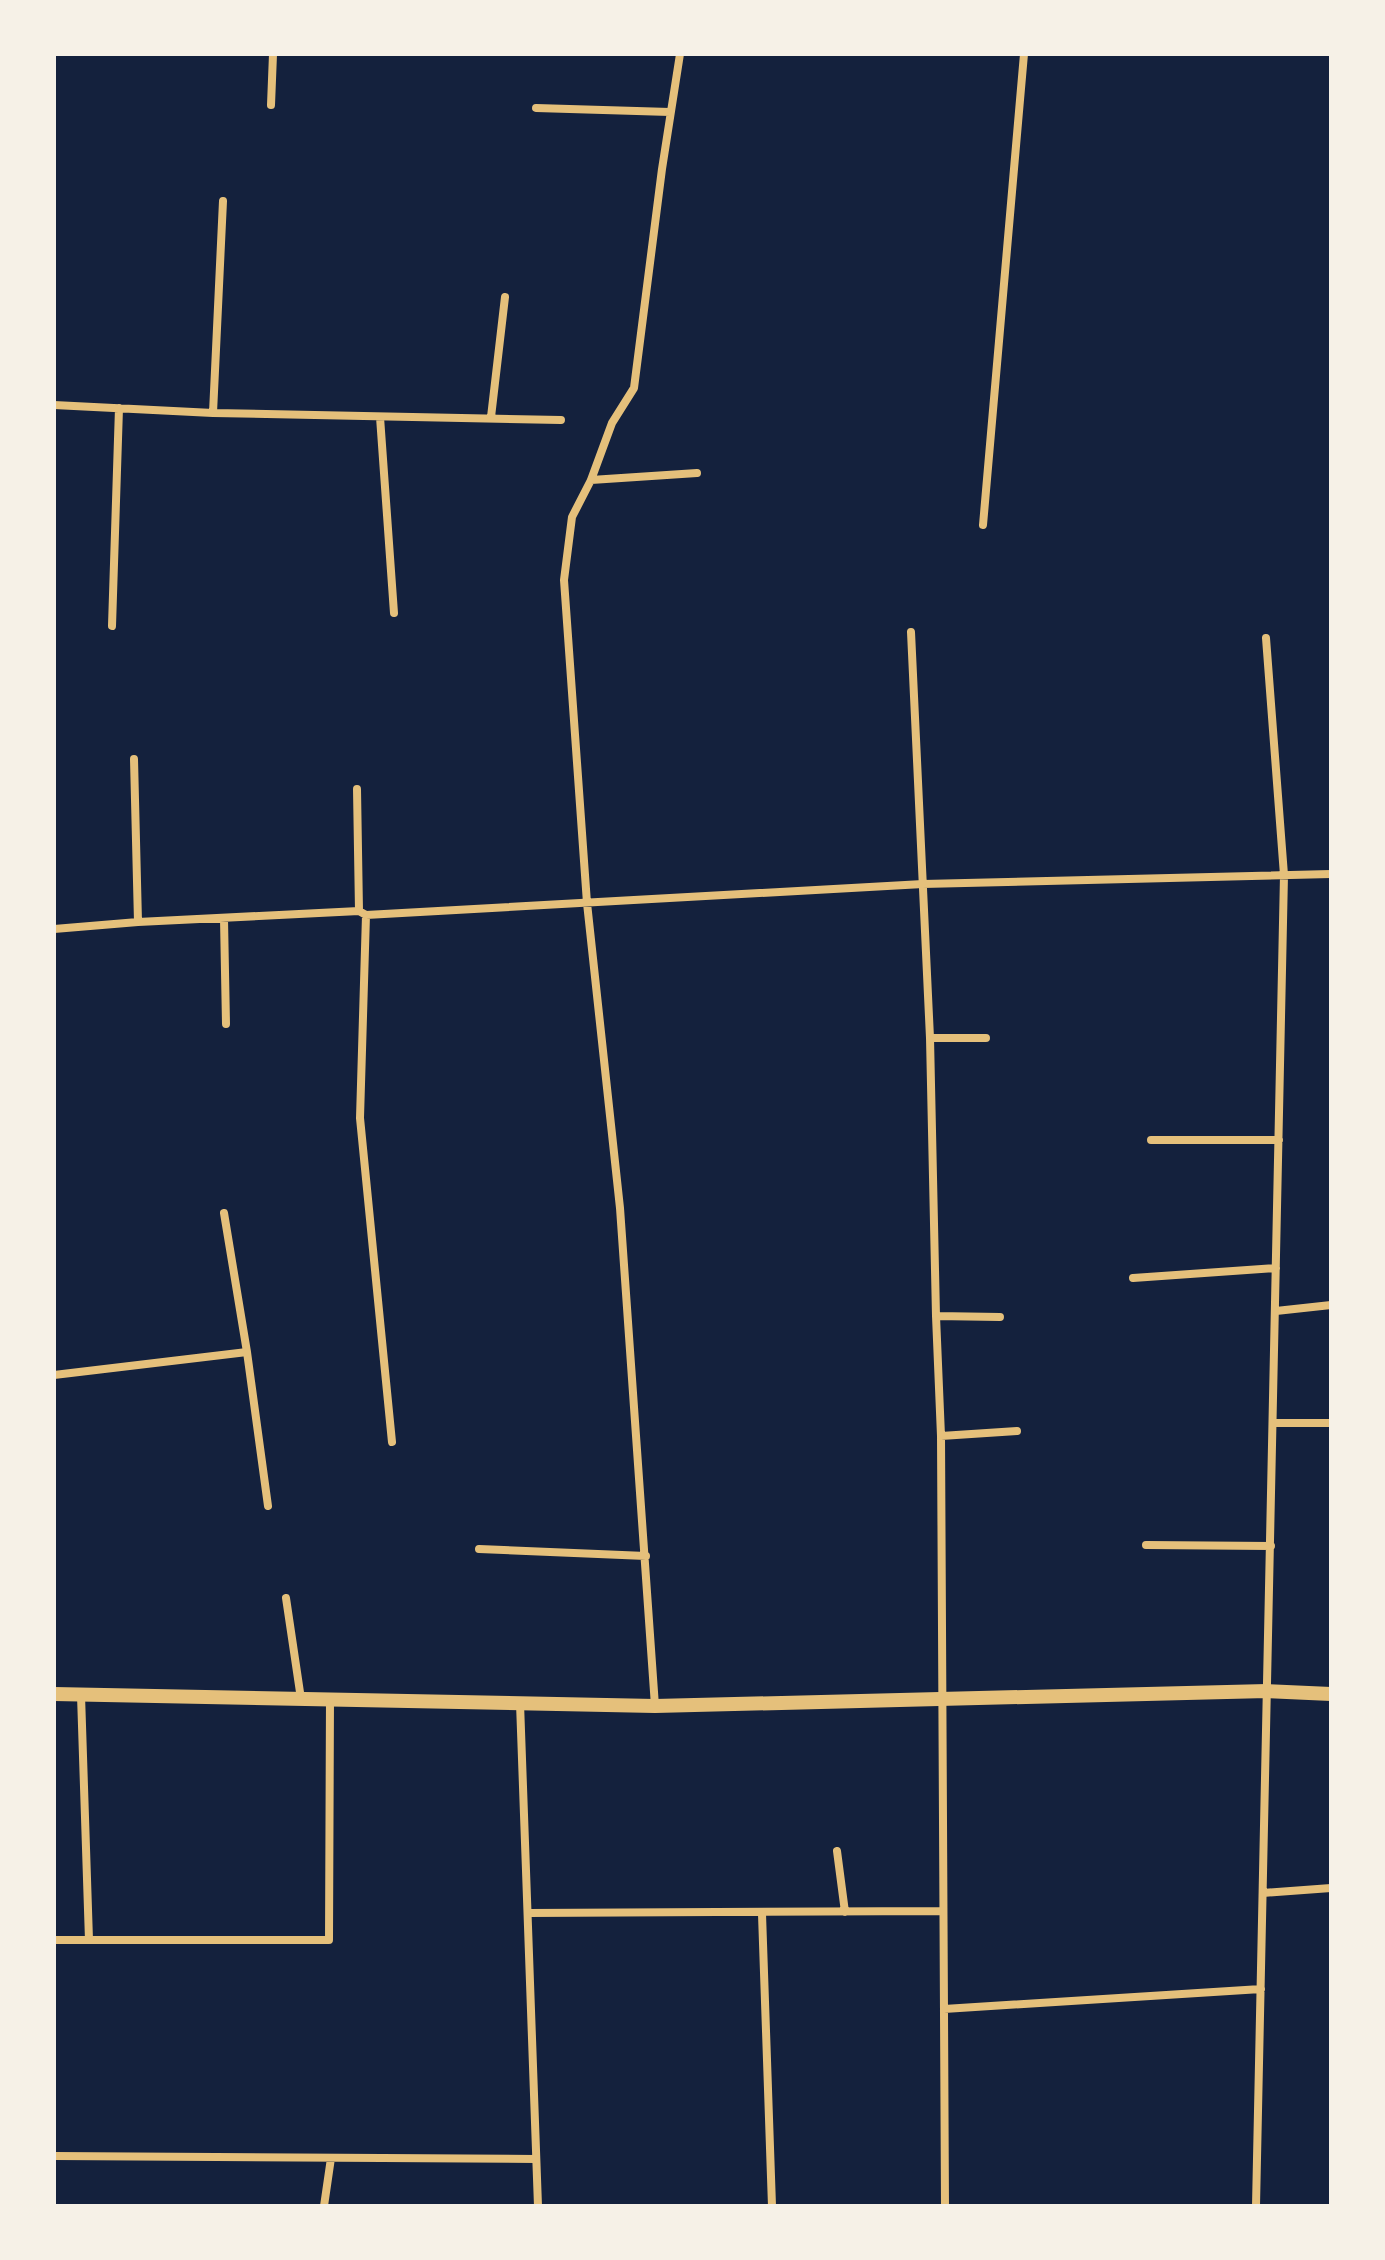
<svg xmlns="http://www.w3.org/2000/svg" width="1385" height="2260" font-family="'Archivo Narrow',sans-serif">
	<rect width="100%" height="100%" fill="#14213d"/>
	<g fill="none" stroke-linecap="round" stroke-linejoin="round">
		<path stroke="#e5c07b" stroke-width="8" d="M 271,105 L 273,54
			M 536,108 L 670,112
			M 54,405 L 213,413 L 561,420
			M 213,413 L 223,201
			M 380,417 L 394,613
			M 491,417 L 505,297
			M 591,480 L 697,473
			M 983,525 L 1024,54
			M 112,626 L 119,408
			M 911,632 L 930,1038 L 936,1316 L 941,1436 L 945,2206
			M 134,759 L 138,922
			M 357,789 L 359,911
			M 366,915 L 360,1118 L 392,1442
			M 224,919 L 226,1024
			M 54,929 L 138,922 L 359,911 L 366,915 L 923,884 L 1331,874
			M 930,1038 L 986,1038
			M 1151,1140 L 1279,1140
			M 224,1213 L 247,1352 L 268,1506
			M 1133,1278 L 1276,1268
			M 1276,1311 L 1331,1305
			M 936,1316 L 1000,1317
			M 54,1375 L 247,1352
			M 1273,1423 L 1331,1423
			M 941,1436 L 1017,1431
			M 1146,1545 L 1271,1546
			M 479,1549 L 646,1556
			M 286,1598 L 301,1699
			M 81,1695 L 89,1940
			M 520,1703 L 538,2206
			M 655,1706 L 620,1208 L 587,903 L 564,580 L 572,517 L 591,480 L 612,423 L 634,388 L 662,169 L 680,54
			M 837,1851 L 845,1912
			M 1263,1893 L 1331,1888
			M 528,1913 L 943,1911
			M 762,1914 L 772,2206
			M 54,1940 L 329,1940 L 330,1699
			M 944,2009 L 1261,1989
			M 54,2156 L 536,2159
			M 324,2206 L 331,2158
			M 1256,2206 L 1284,875 L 1266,638"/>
		<path stroke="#e5c07b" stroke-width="14" d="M 54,1694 L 655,1706 L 1267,1691 L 1331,1694"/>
	</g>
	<rect width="1385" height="2260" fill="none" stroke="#f6f1e7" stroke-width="112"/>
</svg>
